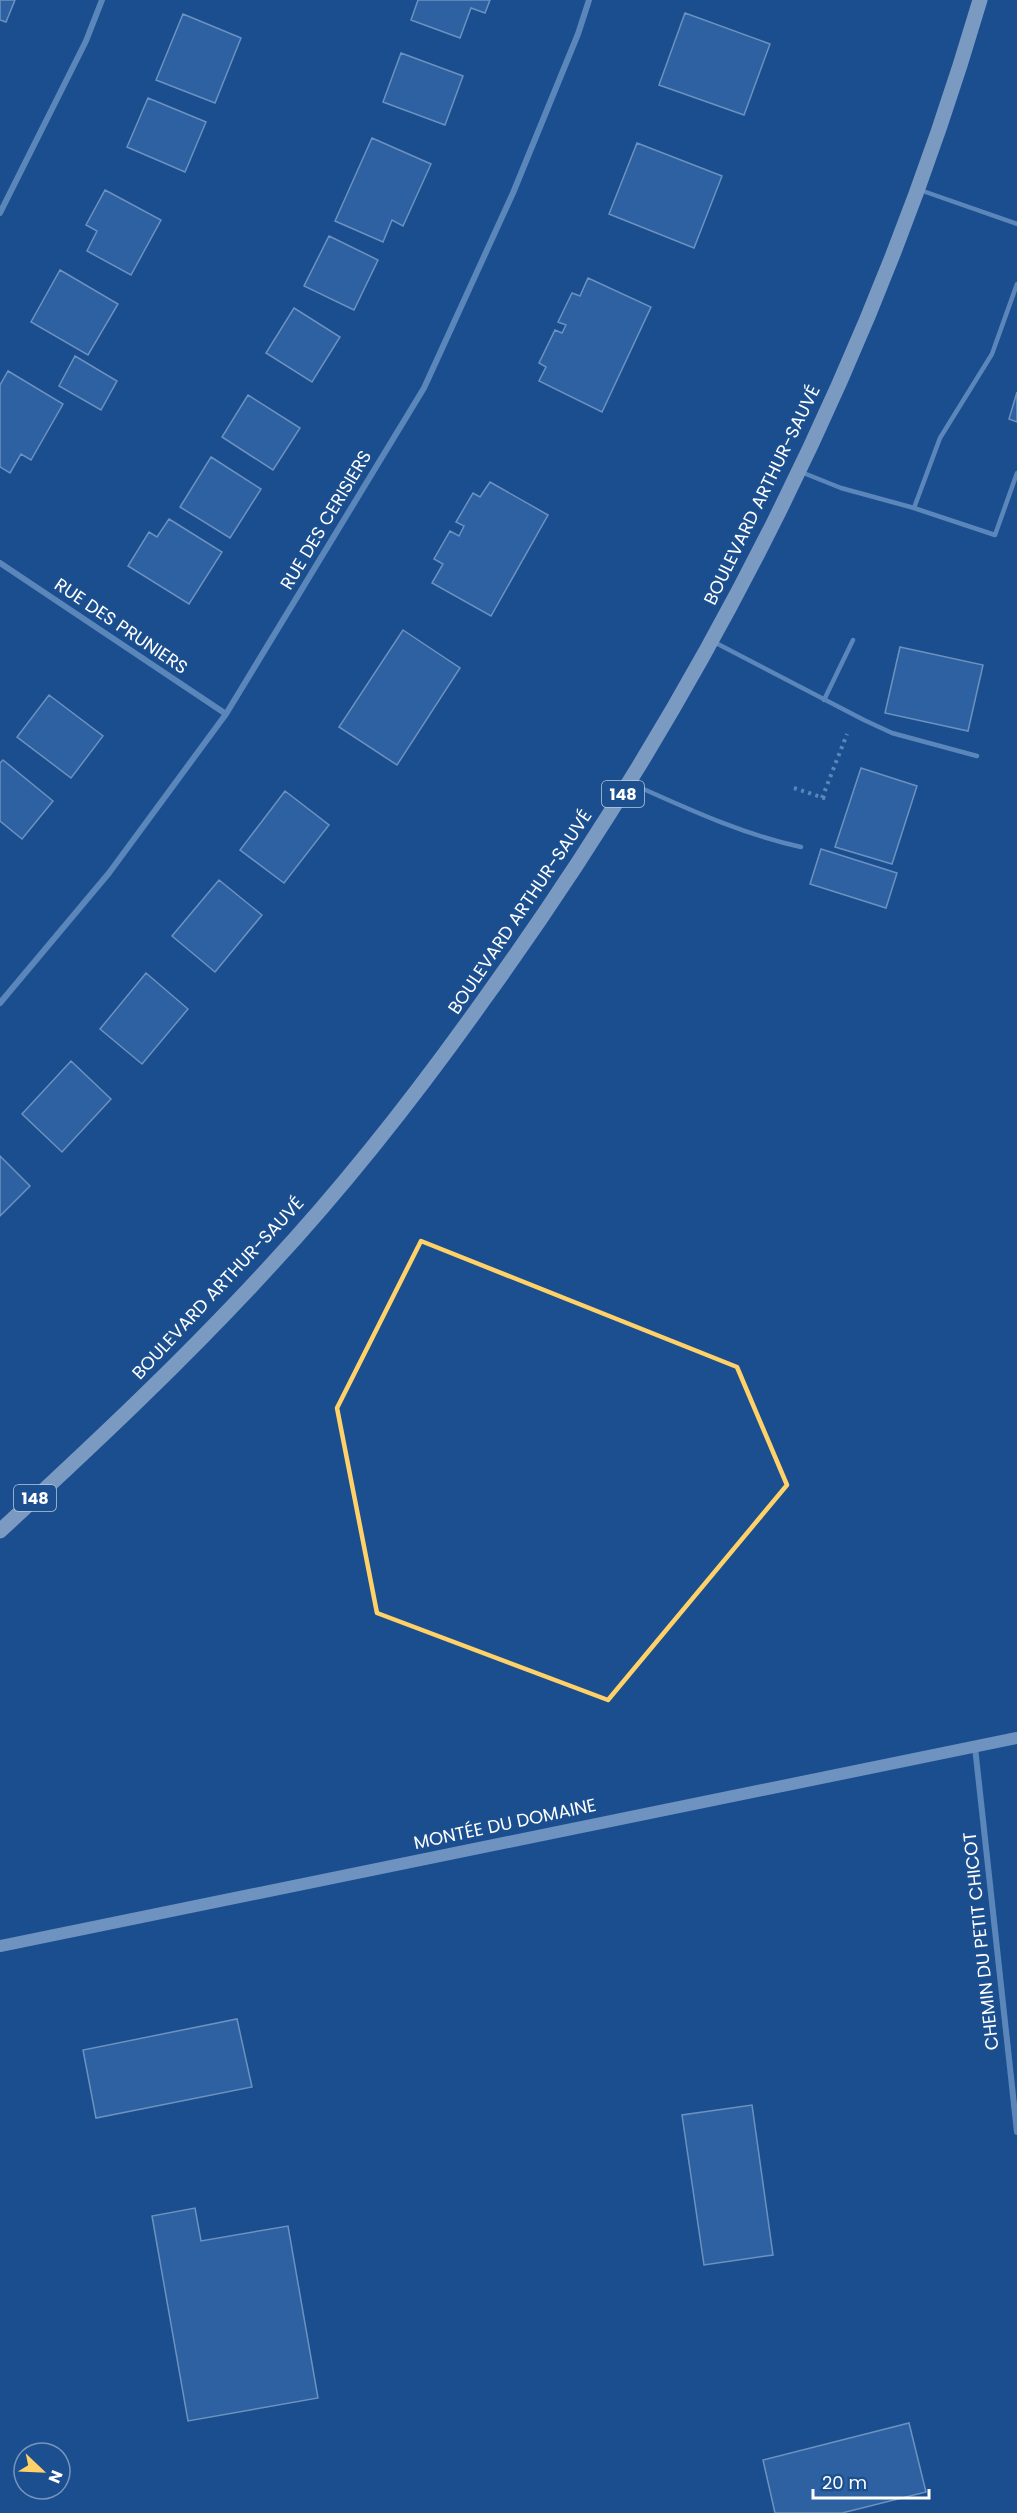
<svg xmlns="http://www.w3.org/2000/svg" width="1017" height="2513" font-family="Poppins,sans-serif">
	<rect width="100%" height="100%" fill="#1b4f8f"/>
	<path fill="#4478b7" stroke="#cfe3fa" stroke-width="1.5" d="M 0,0 L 15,0 L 6,22 L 0,20 Z
		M 418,0 L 490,0 L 485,13 L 471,8 L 460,38 L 411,20 Z
		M 685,13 L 770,44 L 744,115 L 659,85 Z
		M 183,14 L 241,38 L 215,103 L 156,80 Z
		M 401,53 L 463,76 L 445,125 L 383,102 Z
		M 148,98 L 206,122 L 185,172 L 127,147 Z
		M 372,138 L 431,164 L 403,226 L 392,220 L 383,242 L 335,221 Z
		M 637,143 L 722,176 L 694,248 L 609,214 Z
		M 105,190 L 161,220 L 131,275 L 87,251 L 97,231 L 86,225 Z
		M 329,236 L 378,260 L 354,310 L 304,286 Z
		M 60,270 L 118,304 L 88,355 L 31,322 Z
		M 588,278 L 651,307 L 602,412 L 539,381 L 546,367 L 539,363 L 555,330 L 562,333 L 566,325 L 558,322 L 572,293 L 580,296 Z
		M 294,308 L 340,337 L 312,382 L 266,353 Z
		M 75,356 L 117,381 L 101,410 L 59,386 Z
		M 8,371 L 63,404 L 31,460 L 21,454 L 10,473 L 0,467 L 0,385 Z
		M 1017,392 L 1017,422 L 1009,419 Z
		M 248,395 L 300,428 L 273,470 L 222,437 Z
		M 211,457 L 261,489 L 230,538 L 180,507 Z
		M 490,482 L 548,515 L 491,616 L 432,583 L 443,564 L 434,559 L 450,531 L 459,536 L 464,526 L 456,522 L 473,493 L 480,497 Z
		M 169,519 L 222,552 L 189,604 L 128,566 L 149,532 L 157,537 Z
		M 403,630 L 460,668 L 397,765 L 339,727 Z
		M 900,647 L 983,665 L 968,731 L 885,713 Z
		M 49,695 L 103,736 L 71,778 L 17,737 Z
		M 3,760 L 53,801 L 22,839 L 0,821 L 0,763 Z
		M 861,768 L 917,786 L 892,864 L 835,847 Z
		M 285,791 L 329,825 L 284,883 L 240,850 Z
		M 821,849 L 897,873 L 886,908 L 810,884 Z
		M 219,880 L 262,915 L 215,972 L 172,936 Z
		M 146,973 L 188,1009 L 142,1064 L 100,1029 Z
		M 71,1061 L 111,1099 L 62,1152 L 22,1114 Z
		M 0,1156 L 30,1186 L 0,1216 Z
		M 237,2019 L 252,2087 L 96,2118 L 83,2050 Z
		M 752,2105 L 773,2255 L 704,2265 L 682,2115 Z
		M 195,2208 L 201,2241 L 288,2226 L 318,2398 L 188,2421 L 152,2216 Z
		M 909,2423 L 926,2492 L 842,2513 L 775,2513 L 763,2460 Z"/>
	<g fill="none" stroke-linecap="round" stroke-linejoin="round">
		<path stroke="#a9c9ee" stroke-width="4" stroke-dasharray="3 4.5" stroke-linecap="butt" d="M 794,788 L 827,799
			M 822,798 L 847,734"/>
		<path stroke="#a9c9ee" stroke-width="4.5" d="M 920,190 L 1017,224
			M 801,472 L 841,488 L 914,508 L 940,438 L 992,354 L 1017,284
			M 914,508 L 995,535 L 1017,473
			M 714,642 L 864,720 L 892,733 L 977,756
			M 824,700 L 853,640
			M 630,783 C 686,808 741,834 801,847"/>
		<path stroke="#a9c9ee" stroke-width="6" d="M 0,213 L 86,41 L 102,0
			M 0,563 L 226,714
			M 0,1003 L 109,873 L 226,714 L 424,388 L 513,193 L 578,34 L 589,0
			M 975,1747 L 1017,2132"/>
		<path stroke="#d6e6fa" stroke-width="12" d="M 0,1946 L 1017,1738"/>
		<path stroke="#f0f6ff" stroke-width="15" d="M 0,1531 C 93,1445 186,1358 271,1265 C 348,1182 419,1091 485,998 C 703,696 875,358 980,0"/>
	</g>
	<path d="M0 0H1017V2513H0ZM 421,1241 L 737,1367 L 787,1485 L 608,1700 L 377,1613 L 337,1408 Z" fill="#1b4f8f" fill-opacity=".55" fill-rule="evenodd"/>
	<path fill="none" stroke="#ffd166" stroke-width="4.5" stroke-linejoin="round" d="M 421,1241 L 737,1367 L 787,1485 L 608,1700 L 377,1613 L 337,1408 Z"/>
	<g text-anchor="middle" stroke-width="5" stroke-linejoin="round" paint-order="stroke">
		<g fill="#1b4f8f" stroke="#bbcadd" stroke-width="1.5">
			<rect x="602" y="781" width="42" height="26" rx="4.5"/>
			<rect x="14" y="1485" width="42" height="26" rx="4.5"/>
		</g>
		<g font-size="16" font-weight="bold" fill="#fff">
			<text x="623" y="800">148</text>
			<text x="35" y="1504">148</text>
		</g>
		<g font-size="18" fill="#fff" stroke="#1b4f8f">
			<text transform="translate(762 495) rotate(-64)" y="6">BOULEVARD ARTHUR-SAUVÉ</text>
			<text transform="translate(326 520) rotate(-59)" y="6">RUE DES CERISIERS</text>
			<text transform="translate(121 626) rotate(34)" y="6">RUE DES PRUNIERS</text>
			<text transform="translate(520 912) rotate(-56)" y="6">BOULEVARD ARTHUR-SAUVÉ</text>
			<text transform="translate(218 1288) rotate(-47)" y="6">BOULEVARD ARTHUR-SAUVÉ</text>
			<text transform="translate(505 1824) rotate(-12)" y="6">MONTÉE DU DOMAINE</text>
			<text transform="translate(981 1941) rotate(-96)" y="6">CHEMIN DU PETIT CHICOT</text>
		</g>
	</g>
	<g transform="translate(42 2471) rotate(113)"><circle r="28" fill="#1b4f8f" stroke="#7695bc" stroke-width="1.5"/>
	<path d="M0-4.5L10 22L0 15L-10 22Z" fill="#ffd166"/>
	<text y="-9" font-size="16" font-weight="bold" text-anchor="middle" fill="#ffffff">N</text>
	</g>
	<path d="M813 2489v9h116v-9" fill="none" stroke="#ffffff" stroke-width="3"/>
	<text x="822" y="2489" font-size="18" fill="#ffffff" stroke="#1b4f8f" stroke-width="4.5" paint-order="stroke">20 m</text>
</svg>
